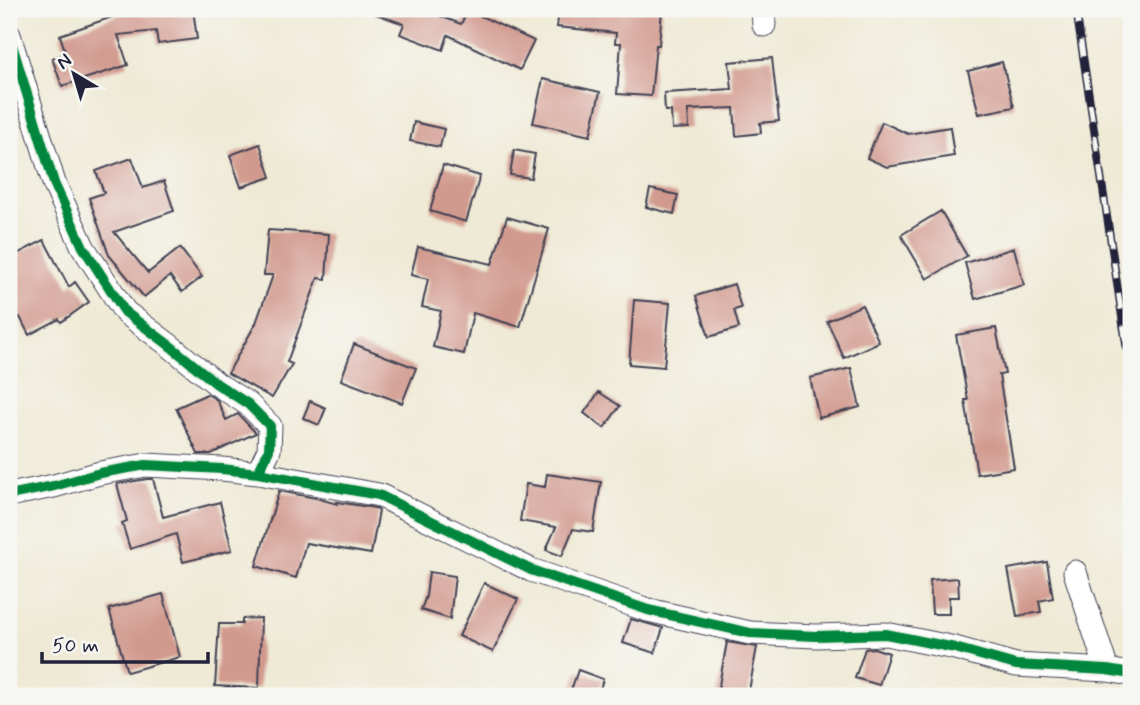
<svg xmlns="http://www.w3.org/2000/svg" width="1140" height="705" font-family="Mynerve,sans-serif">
	<rect width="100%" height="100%" fill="#f6f6f2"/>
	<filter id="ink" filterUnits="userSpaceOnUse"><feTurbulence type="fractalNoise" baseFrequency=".0143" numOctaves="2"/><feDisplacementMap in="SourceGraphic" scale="14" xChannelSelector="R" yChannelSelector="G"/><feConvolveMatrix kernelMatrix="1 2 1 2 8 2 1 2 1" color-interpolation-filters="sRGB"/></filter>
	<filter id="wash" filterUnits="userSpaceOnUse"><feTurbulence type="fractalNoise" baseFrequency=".00686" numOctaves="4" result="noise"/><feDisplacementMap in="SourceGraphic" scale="28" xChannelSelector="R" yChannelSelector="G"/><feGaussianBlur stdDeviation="1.57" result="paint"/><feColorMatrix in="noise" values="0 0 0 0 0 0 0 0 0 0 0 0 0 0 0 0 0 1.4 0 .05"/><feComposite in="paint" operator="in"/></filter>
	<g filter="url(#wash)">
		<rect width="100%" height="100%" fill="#efead5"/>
		<g id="blocks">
			<path fill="#d29a8e" d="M 143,9 L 143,16 L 193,9 L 197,39 L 158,44 L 156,31 L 118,35 L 128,65 L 62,86 L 52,58 L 66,54 L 60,35 L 118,15 L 118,11 Z
				M 368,9 L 421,9 L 461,24 L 468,10 L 534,41 L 520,70 L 448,35 L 443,50 L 400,34 L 404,24 L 368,11 Z
				M 559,9 L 662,9 L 659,45 L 656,45 L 651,96 L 617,94 L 621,43 L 615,43 L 616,33 L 557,27 Z
				M 772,58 L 779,121 L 760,123 L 761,133 L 736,136 L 734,108 L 688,110 L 689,128 L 672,129 L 671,111 L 665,111 L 664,93 L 732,89 L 729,62 Z
				M 1002,62 L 1014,107 L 979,114 L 968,71 Z
				M 543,79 L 600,92 L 590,136 L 533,123 Z
				M 414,122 L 444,129 L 440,147 L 410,141 Z
				M 882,122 L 908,134 L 950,127 L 954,156 L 887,167 L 867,158 Z
				M 260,144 L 271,177 L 241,187 L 230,155 Z
				M 514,150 L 535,154 L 531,178 L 510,175 Z
				M 132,158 L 143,188 L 164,181 L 174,211 L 114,232 L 148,273 L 180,248 L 202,277 L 182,292 L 170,276 L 144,297 L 109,255 L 89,198 L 104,193 L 96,171 Z
				M 443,165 L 480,176 L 466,222 L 430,211 Z
				M 650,189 L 678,195 L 674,214 L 646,207 Z
				M 941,211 L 967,256 L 927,279 L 901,235 Z
				M 507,217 L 549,229 L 520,327 L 473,313 L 464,354 L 433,347 L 441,311 L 422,307 L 428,279 L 411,275 L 418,247 L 492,264 Z
				M 268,230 L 329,234 L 326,279 L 318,278 L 287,362 L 292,364 L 272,398 L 228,373 L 256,323 L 273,275 L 264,275 Z
				M 44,240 L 69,287 L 75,282 L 89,302 L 61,322 L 59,319 L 29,335 L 20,317 L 9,322 L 9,258 Z
				M 1014,248 L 1024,285 L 975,299 L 965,263 Z
				M 734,284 L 741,308 L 734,310 L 739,328 L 709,337 L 696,296 Z
				M 634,300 L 670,303 L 664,367 L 629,364 Z
				M 862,305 L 879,342 L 844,358 L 827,321 Z
				M 996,328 L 1005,374 L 999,375 L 1014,468 L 977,474 L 965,400 L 968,400 L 956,335 Z
				M 354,344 L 416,368 L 402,403 L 341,380 Z
				M 851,368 L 860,407 L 819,418 L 810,378 Z
				M 599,392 L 620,406 L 604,428 L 584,413 Z
				M 207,394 L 217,400 L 226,420 L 238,414 L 256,433 L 211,454 L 198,454 L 176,408 Z
				M 310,401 L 326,408 L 319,425 L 303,418 Z
				M 547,474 L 601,482 L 593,532 L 573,529 L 562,556 L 546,550 L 556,527 L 520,521 L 526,484 L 545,487 Z
				M 147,479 L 153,479 L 163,517 L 220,502 L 232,550 L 183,562 L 176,534 L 130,549 L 122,523 L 127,521 L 117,484 Z
				M 279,491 L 316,498 L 337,504 L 337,502 L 375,508 L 379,511 L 371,554 L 306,543 L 296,578 L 256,566 Z
				M 1047,562 L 1053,598 L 1039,601 L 1041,612 L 1017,616 L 1008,569 Z
				M 429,572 L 455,576 L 450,619 L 421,610 L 426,596 Z
				M 958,578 L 959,597 L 949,597 L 949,614 L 932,614 L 930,580 Z
				M 484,583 L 518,599 L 493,652 L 459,636 Z
				M 163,594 L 180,657 L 127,672 L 109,609 Z
				M 261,618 L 259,688 L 215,686 L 219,624 L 242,624 L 242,619 Z
				M 631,619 L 663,628 L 655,653 L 623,643 Z
				M 727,642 L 757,647 L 748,696 L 717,696 Z
				M 874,648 L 889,653 L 879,685 L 855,678 L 865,649 Z
				M 578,670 L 603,679 L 598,696 L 569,696 Z"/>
		</g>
	</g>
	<g filter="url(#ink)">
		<use href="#blocks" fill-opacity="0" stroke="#414052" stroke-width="2"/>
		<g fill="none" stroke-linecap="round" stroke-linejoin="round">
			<defs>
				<path id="minor" d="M 763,9 L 764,25
					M 9,35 L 54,183 L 83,247 L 125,312 L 169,345 L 217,384 L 248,404 L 270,426 L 269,450 L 258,473
					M 9,495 L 54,486 L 100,473 L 146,465 L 222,469 L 258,473 L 379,495 L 531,570 L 648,610 L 750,633 L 816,636 L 886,634 L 955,648 L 1016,665 L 1107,670 L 1131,674
					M 1075,572 L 1107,670"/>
			</defs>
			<use href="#minor" stroke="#414052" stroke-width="25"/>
			<use href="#minor" stroke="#fff" stroke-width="23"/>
			<defs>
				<path id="rail" d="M 1076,9 L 1131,377"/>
			</defs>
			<use href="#rail" stroke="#22223b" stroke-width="8"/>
			<use href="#rail" stroke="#f6f6f2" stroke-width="5" stroke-dasharray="16" stroke-linecap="butt"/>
			<defs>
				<path id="cycleway" d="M 9,35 L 54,183 L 83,247 L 125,312 L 169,345 L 217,384 L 248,404 L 270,426 L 269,450 L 258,473
					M 9,495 L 54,486 L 100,473 L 146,465 L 222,469 L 258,473 L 379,495 L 531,570 L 648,610 L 750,633 L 816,636 L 886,634 L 955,648 L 1016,665 L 1107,670 L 1131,674"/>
			</defs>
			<use href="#cycleway" stroke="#f6f6f2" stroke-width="15"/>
			<use href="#cycleway" stroke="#00873e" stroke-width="10"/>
		</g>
	</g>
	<rect width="1140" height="705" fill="none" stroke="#f6f6f2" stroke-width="35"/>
	<g transform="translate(74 74) rotate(322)" stroke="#f6f6f2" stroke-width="5" paint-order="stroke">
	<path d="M0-5L12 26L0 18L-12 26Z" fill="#22223b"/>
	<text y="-10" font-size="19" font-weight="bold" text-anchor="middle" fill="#22223b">N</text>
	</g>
	<path d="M42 652v10h166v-10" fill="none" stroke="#22223b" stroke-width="3.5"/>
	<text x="52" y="652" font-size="21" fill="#22223b" stroke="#f6f6f2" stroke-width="5" paint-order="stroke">50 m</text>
</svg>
